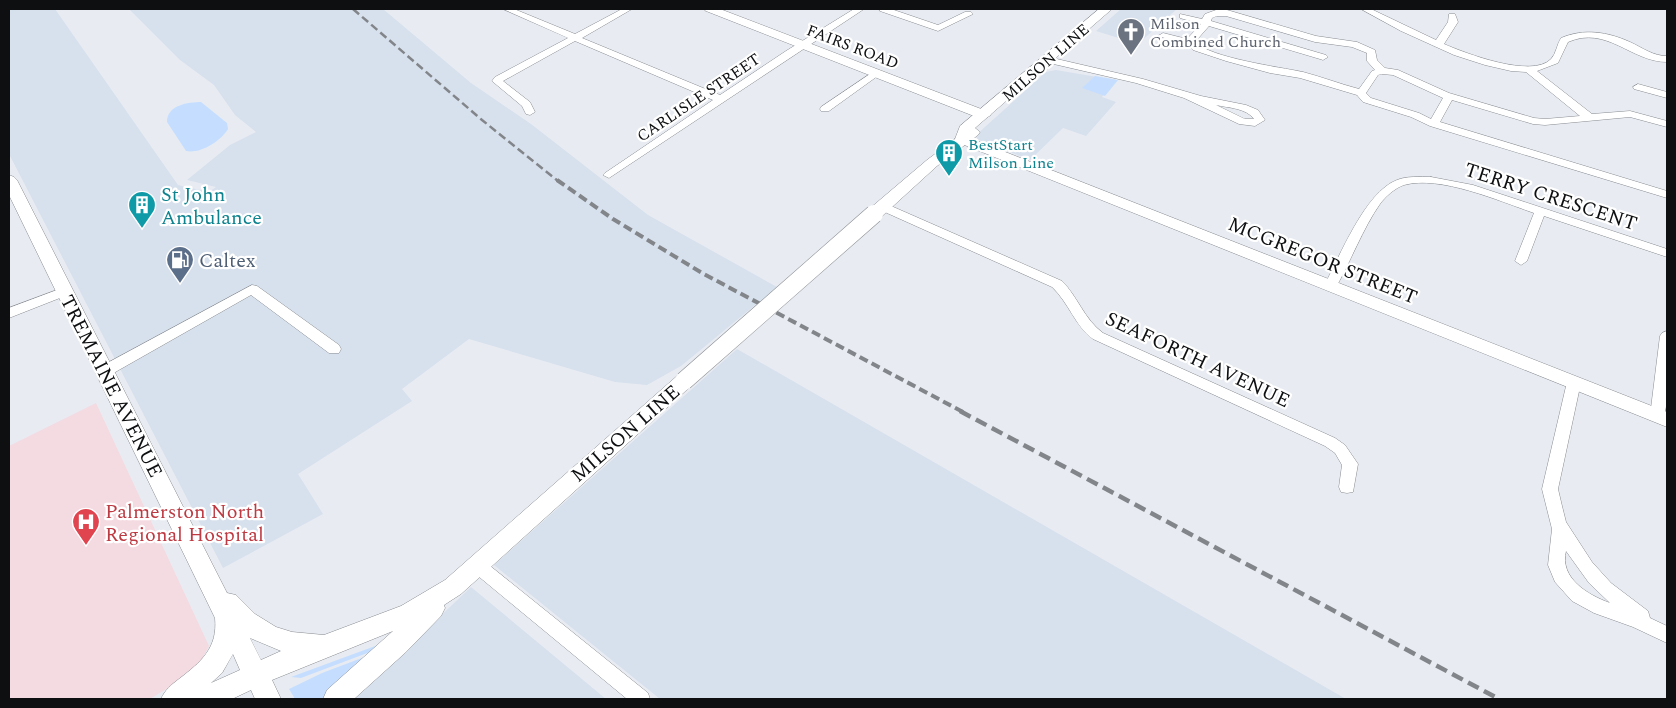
<svg xmlns="http://www.w3.org/2000/svg" width="1676" height="708" font-family="Spectral,serif">
	<rect width="100%" height="100%" fill="#e8ecf2"/>
	<path fill="#d7e0ed" d="M 9,9 L 55,9 L 178,185 L 209,192 L 216,187 L 187,180 L 230,145 L 256,132 L 235,115 L 214,85 L 180,60 L 129,9 L 383,9 L 471,83 L 531,124 L 648,215 L 777,287 L 681,366 L 647,385 L 615,382 L 469,339 L 402,389 L 412,401 L 298,474 L 323,514 L 223,568 L 9,154 Z
		M 1121,9 L 1177,9 L 1138,44 L 1096,31 Z
		M 1056,70 L 1115,80 L 1102,97 L 1116,102 L 1086,136 L 1063,128 L 1030,160 L 977,139 L 976,135 L 1046,72 Z
		M 737,349 L 1346,699 L 660,699 L 494,565 Z
		M 471,587 L 606,699 L 353,699 Z"/>
	<path fill="#f4dae1" d="M 96,403 L 209,646 L 196,671 L 150,699 L 9,699 L 9,446 Z"/>
	<path fill="#c5deff" d="M 1095,76 L 1118,80 L 1105,96 L 1082,88 Z
		M 201,102 L 227,123 L 228,129 C 220,142 200,154 186,151 L 167,122 C 167,105 188,102 201,102 Z
		M 386,642 L 370,652 L 301,678 L 291,677 Z
		M 367,656 L 377,657 L 329,699 L 295,699 L 289,689 L 322,673 Z"/>
	<g fill="none" stroke-linecap="round" stroke-linejoin="round">
		<defs>
			<path id="minor" d="M 503,9 L 514,9 L 575,34 L 622,9 L 632,9 L 582,38 L 720,95 L 786,51 L 854,9 L 864,9 L 609,178 L 603,175 L 605,173 L 713,100 L 575,41 L 503,81 L 530,102 L 535,112 L 530,115 L 526,114 L 522,106 L 492,81 L 495,77 L 568,38 Z
				M 879,9 L 891,9 L 938,25 L 965,12 L 971,12 L 973,14 L 938,31 L 880,11 Z
				M 1361,9 L 1371,9 L 1436,40 L 1448,22 L 1449,14 L 1455,14 L 1458,22 L 1444,44 C 1465,53 1532,79 1551,59 C 1556,54 1557,44 1561,38 C 1584,28 1608,32 1630,42 C 1643,48 1653,56 1667,56 L 1667,62 C 1631,62 1607,25 1568,42 L 1558,63 L 1537,71 L 1592,114 L 1630,111 L 1667,121 L 1667,127 L 1630,117 L 1545,125 L 1533,124 L 1452,100 L 1440,122 L 1667,191 L 1667,198 L 1430,126 L 1411,117 L 1363,102 L 1357,95 L 1300,78 L 1270,73 L 1226,61 L 1193,50 L 1188,45 L 1158,36 L 1163,33 L 1187,39 L 1201,24 L 1180,18 L 1180,14 L 1202,19 L 1205,14 L 1216,10 L 1227,10 L 1316,36 L 1357,42 L 1375,50 L 1377,60 L 1385,68 L 1398,70 L 1449,93 L 1534,118 L 1545,119 L 1580,116 L 1526,72 L 1511,71 L 1485,65 L 1454,55 L 1401,31 ZM 1217,16 L 1226,16 L 1315,42 L 1352,47 L 1367,53 L 1367,61 L 1375,70 L 1372,71 L 1359,89 C 1340,84 1322,77 1303,72 C 1279,67 1211,58 1195,42 L 1209,26 L 1320,59 L 1323,60 L 1328,57 L 1326,55 L 1211,21 L 1212,18 ZM 1382,74 L 1393,75 L 1443,98 L 1431,119 L 1419,113 L 1371,98 L 1366,93 L 1378,75 Z
				M 1048,57 L 1143,79 L 1201,96 L 1246,105 L 1258,110 L 1265,120 L 1255,126 L 1239,124 L 1184,98 L 1136,83 L 1045,62 L 1045,58 ZM 1216,105 C 1229,108 1246,108 1254,119 L 1245,119 Z
				M 876,70 L 881,73 L 879,75 L 829,111 L 821,111 L 820,109 L 821,107 Z
				M 1638,84 L 1667,92 L 1667,98 L 1634,89 L 1633,87 Z
				M 1431,177 L 1473,185 L 1667,249 L 1667,257 L 1544,216 L 1527,261 L 1521,265 L 1515,261 L 1534,213 C 1499,201 1440,175 1404,185 C 1395,188 1385,197 1380,204 C 1363,228 1350,263 1335,289 L 1325,289 L 1324,286 C 1340,256 1365,192 1397,180 C 1406,176 1420,177 1431,177 Z
				M 882,202 L 1062,281 C 1078,297 1084,319 1103,333 L 1335,438 L 1345,445 L 1358,464 L 1353,492 L 1347,493 L 1341,492 L 1339,487 L 1342,465 L 1335,453 L 1325,446 L 1093,339 C 1075,326 1069,303 1052,287 L 878,209 L 876,206 Z
				M 252,285 L 257,286 L 339,345 L 341,349 L 339,353 L 329,353 L 251,295 L 110,375 L 105,376 L 100,375 L 98,371 L 100,367 Z
				M 65,287 L 70,288 L 71,291 L 70,294 L 9,318 L 9,308 Z
				M 1667,331 C 1668,350 1671,404 1662,420 L 1657,422 L 1652,420 L 1650,416 L 1660,336 L 1662,333 Z
				M 1574,377 L 1579,378 L 1581,382 L 1558,489 L 1562,506 L 1566,522 L 1592,562 L 1611,583 L 1648,611 L 1650,618 L 1667,626 L 1667,643 L 1633,627 L 1594,613 L 1572,601 L 1555,582 L 1548,565 L 1552,529 L 1542,489 L 1567,382 L 1569,378 ZM 1566,551 L 1589,583 L 1610,603 C 1588,595 1559,578 1566,551 Z
				M 478,559 L 484,561 L 648,693 L 650,699 L 627,699 L 472,571 L 470,566 L 472,561 Z"/>
			<path id="tertiary" d="M 704,9 L 720,9 L 989,112 L 991,115 L 984,119 L 979,118 L 706,11 Z
				M 962,135 L 1667,412 L 1667,427 L 957,142 L 955,139 Z"/>
			<path id="secondary" d="M 1099,9 L 1112,9 L 975,128 L 980,132 L 978,135 L 937,166 L 880,218 L 868,218 L 866,214 L 868,210 L 927,160 L 955,139 L 960,126 Z
				M 9,175 L 14,177 L 17,180 L 227,593 L 236,595 L 255,614 L 276,627 L 292,632 L 324,635 L 401,606 L 445,580 L 677,376 L 684,374 L 691,376 L 694,381 L 691,386 L 461,594 L 444,605 L 445,608 L 441,616 L 406,652 L 354,699 L 323,699 L 327,690 L 393,631 L 272,680 L 281,699 L 255,699 L 251,690 L 232,699 L 161,699 C 165,690 171,685 179,679 C 201,662 218,648 215,618 L 9,195 ZM 250,638 L 281,651 L 261,660 ZM 233,654 L 240,670 L 211,683 L 222,673 Z"/>
		</defs>
		<use href="#minor" stroke="#888c91" stroke-width="1"/>
		<use href="#tertiary" stroke="#888c91" stroke-width="1"/>
		<use href="#secondary" stroke="#888c91" stroke-width="1"/>
		<use href="#minor" fill="#fff" fill-rule="evenodd"/>
		<use href="#tertiary" fill="#fff" fill-rule="evenodd"/>
		<use href="#secondary" fill="#fff" fill-rule="evenodd"/>
		<path stroke="#828589" stroke-width="2.5" stroke-dasharray="8 4" stroke-linecap="butt" d="M 353,9 L 482,120 L 558,181"/>
		<path stroke="#828589" stroke-width="4" stroke-dasharray="9 4.5" stroke-linecap="butt" d="M 557,180 L 613,219 L 702,273 L 963,412"/>
		<path stroke="#828589" stroke-width="4.5" stroke-dasharray="12 6" stroke-linecap="butt" d="M 960,411 L 1499,699"/>
		<defs>
			<path id="secondary-bridge" d="M 684,381 L 874,214"/>
		</defs>
		<use href="#secondary-bridge" stroke="#888c91" stroke-width="19" stroke-linecap="butt"/>
		<use href="#secondary-bridge" stroke="#fff" stroke-width="18"/>
	</g>
	<defs>
		<symbol id="church-pin" viewBox="-11 -11 22 30"><path d="M0 17L-7.5 6A9.5 9.5 0 1 1 7.5 6Z" fill="#6b7280" stroke="#fff"/><path d="M-1.2-6h2.4v3.5h3.3v2.4h-3.3V6h-2.4V-.1h-3.3v-2.4h3.3Z" fill="#fff"/></symbol>
		<symbol id="building-pin" viewBox="-11 -11 22 30"><path d="M0 17L-7.5 6A9.5 9.5 0 1 1 7.5 6Z" fill="#0f9aa8" stroke="#fff"/><path d="M-4-6H4V6H1V3H-1V6H-4ZM-2.5-4.3h1.7v1.8h-1.7ZM.8-4.3h1.7v1.8H.8ZM-2.5-1h1.7V.8h-1.7ZM.8-1h1.7V.8H.8Z" fill="#fff"/></symbol>
		<symbol id="fuel-pin" viewBox="-11 -11 22 30"><path d="M0 17L-7.5 6A9.5 9.5 0 1 1 7.5 6Z" fill="#5c6f8a" stroke="#fff"/><path d="M-5.5-6h7V0h2V4h1.3V-2.5L3-4.5l.8-.8L6-3V5H2.5V1h-1V6h-7ZM-4.2-4.7v3.2H.2V-4.7Z" fill="#fff"/></symbol>
		<symbol id="hospital-pin" viewBox="-11 -11 22 30"><path d="M0 17L-7.5 6A9.5 9.5 0 1 1 7.5 6Z" fill="#e0444e" stroke="#fff"/><path d="M-5-5h3v3.5h4V-5h3V5h-3V1.5h-4V5h-3Z" fill="#fff"/></symbol>
	</defs>
	<g fill-rule="evenodd">
		<use href="#church-pin" x="1115" y="16" width="32" height="43"/>
		<use href="#building-pin" x="933" y="137" width="32" height="43"/>
		<use href="#building-pin" x="126" y="189" width="32" height="43"/>
		<use href="#fuel-pin" x="164" y="244" width="32" height="43"/>
		<use href="#hospital-pin" x="70" y="506" width="32" height="43"/>
	</g>
	<g text-anchor="middle" stroke-width="4.5" stroke-linejoin="round" paint-order="stroke">
		<g font-size="16" fill="#5b616d" stroke="#fff" text-anchor="start">
			<text x="1150" y="29">Milson<tspan x="1150" dy="18">Combined Church</tspan></text>
		</g>
		<g font-size="16" fill="#0e0f11" stroke="#fff">
			<text transform="translate(853 46) rotate(21)" y="6">FAIRS ROAD</text>
			<text transform="translate(1045 62) rotate(-41)" y="6">MILSON LINE</text>
			<text transform="translate(698 97) rotate(-34)" y="6">CARLISLE STREET</text>
		</g>
		<g font-size="16" fill="#0d838f" stroke="#fff" text-anchor="start">
			<text x="968" y="150">BestStart<tspan x="968" dy="18">Milson Line</tspan></text>
		</g>
		<g font-size="20" fill="#0d838f" stroke="#fff" text-anchor="start">
			<text x="161" y="201">St John<tspan x="161" dy="23">Ambulance</tspan></text>
		</g>
		<g font-size="20" fill="#0e0f11" stroke="#fff">
			<text transform="translate(1551 196) rotate(18)" y="7">TERRY CRESCENT</text>
			<text transform="translate(1323 260) rotate(22)" y="7">MCGREGOR STREET</text>
			<text transform="translate(1198 359) rotate(25)" y="7">SEAFORTH AVENUE</text>
			<text transform="translate(112 386) rotate(63)" y="7">TREMAINE AVENUE</text>
			<text transform="translate(625 433) rotate(-41)" y="7">MILSON LINE</text>
		</g>
		<g font-size="20" fill="#4e5e75" stroke="#fff" text-anchor="start">
			<text x="199" y="267">Caltex</text>
		</g>
		<g font-size="20" fill="#be3a42" stroke="#fff" text-anchor="start">
			<text x="105" y="518">Palmerston North<tspan x="105" dy="23">Regional Hospital</tspan></text>
		</g>
	</g>
	<rect width="1676" height="708" fill="none" stroke="#0e0f11" stroke-width="20"/>
</svg>
